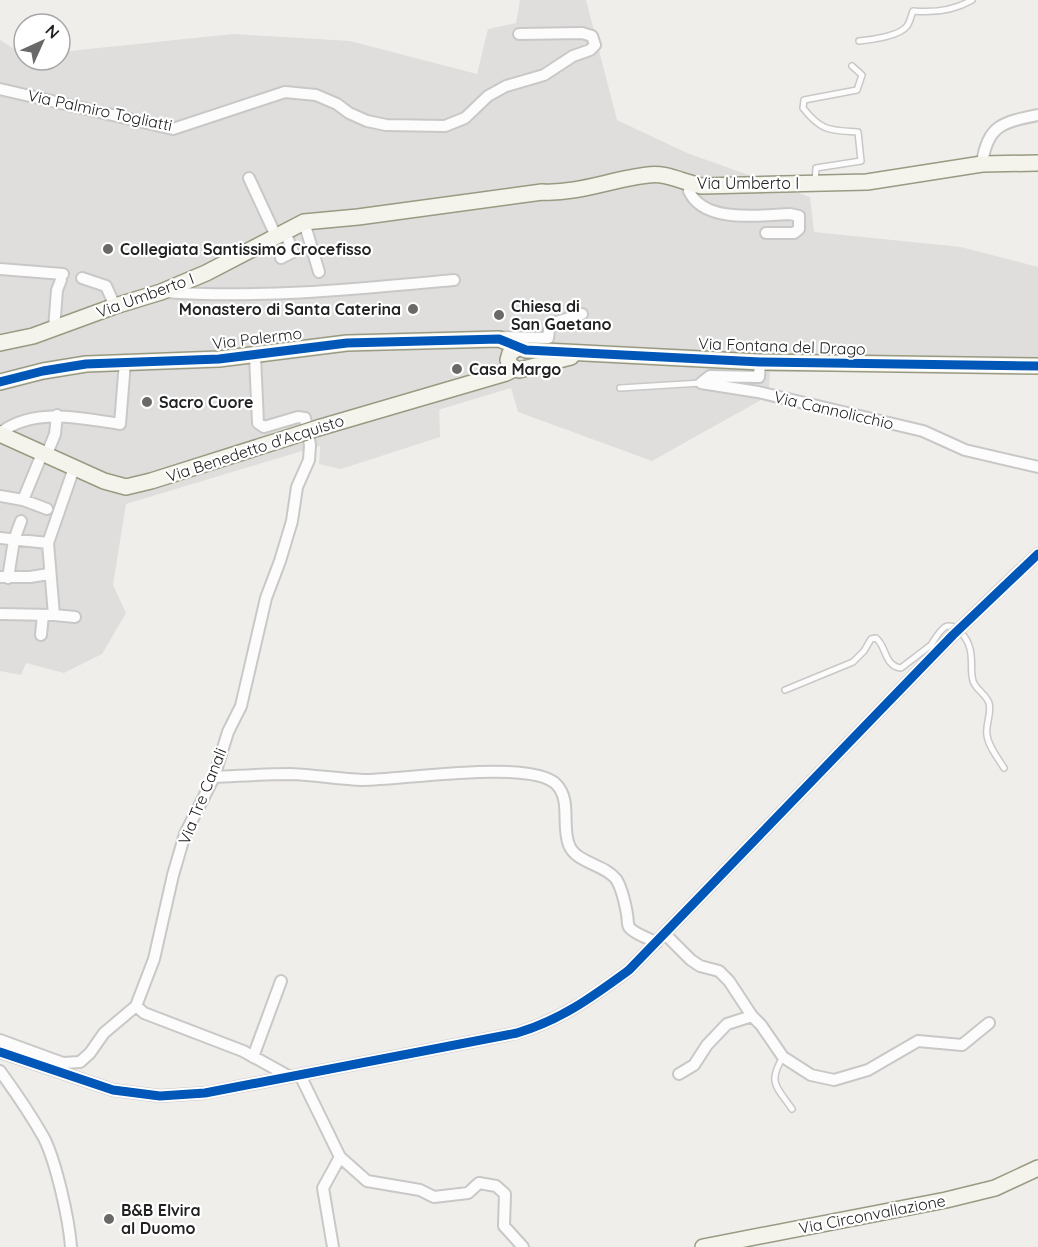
<svg xmlns="http://www.w3.org/2000/svg" width="1038" height="1247" font-family="Quicksand,sans-serif">
	<rect width="100%" height="100%" fill="#f0eeeb"/>
	<path fill="#dfdedc" d="M 520,0 L 586,0 L 617,120 L 687,153 L 810,197 L 814,232 L 961,247 L 1038,267 L 1038,370 L 770,372 L 769,388 L 761,400 L 652,461 L 518,412 L 511,388 L 126,504 L 113,585 L 126,613 L 102,654 L 64,673 L 26,663 L 21,675 L 0,671 L 0,40 L 24,55 L 24,60 L 60,60 L 60,52 L 233,34 L 350,41 L 477,74 L 488,29 L 516,23 Z"/>
	<path fill="#e0dfde" d="M 439,402 L 440,437 L 341,469 L 319,464 L 321,437 Z"/>
	<g fill="none" stroke-linecap="round" stroke-linejoin="round">
		<defs>
			<path id="lane" d="M 859,41 C 871,40 900,36 907,26 C 910,22 911,16 913,11 C 934,13 953,11 972,0
				M 815,182 L 816,168 L 861,161 L 858,132 C 830,130 822,132 803,108 L 804,100 L 857,90 L 862,75 L 852,66
				M 620,388 L 701,383
				M 937,651 L 931,645 C 935,639 939,631 945,627 C 957,622 968,640 970,649 C 973,660 970,670 973,681 C 976,690 986,694 989,703 C 992,714 985,725 987,735 C 988,746 998,758 1004,768
				M 785,690 L 853,662 L 864,651 L 871,639 L 876,638 C 887,647 884,666 901,668 L 931,645
				M 783,1057 C 767,1083 777,1087 792,1109"/>
			<path id="street" d="M 0,89 L 173,129 L 285,92 L 316,95 L 337,104 L 349,113 L 367,121 L 386,125 L 445,126 L 465,118 L 488,96 L 506,86 L 544,75 L 573,56 L 590,50 L 595,45 L 592,36 L 582,33 L 519,34
				M 982,164 C 987,125 1003,122 1038,115
				M 249,178 L 276,236
				M 692,184 L 689,191 C 704,224 760,215 790,214 L 799,216 L 799,229 L 794,233 L 766,233
				M 304,222 L 319,272
				M 281,258 L 293,252 L 285,232
				M 0,269 L 63,274
				M 82,278 L 106,286 L 115,306
				M 164,292 C 261,299 357,289 454,280
				M 54,329 L 57,290 L 61,280
				M 500,337 L 548,338 L 550,324 L 582,314
				M 760,362 L 759,377 L 710,376 L 701,383 L 758,392 L 923,431 L 965,450 L 1038,467
				M 0,433 C 34,407 81,418 120,424 L 125,362
				M 46,456 L 55,434 L 57,415
				M 74,468 L 48,543 L 54,615 L 75,617
				M 0,496 L 23,500 L 47,509
				M 23,500 L 42,454
				M 0,538 L 48,543
				M 0,577 L 30,577 L 49,574
				M 8,578 L 14,540 L 21,521
				M 1007,583 L 1038,554
				M 0,614 L 54,615
				M 41,635 L 43,615
				M 214,777 C 239,776 265,774 291,774 C 315,775 339,779 363,780 C 402,780 530,759 556,784 C 572,800 561,826 569,845 C 576,863 604,864 616,879 C 622,888 625,903 627,914 C 628,918 627,923 629,927 C 635,935 648,937 656,943
				M 665,934 L 691,960 L 700,966 L 719,971 L 729,981 L 752,1016 L 761,1025 L 783,1057 L 811,1075 L 834,1080 L 868,1070 L 918,1041 L 962,1045 L 989,1023
				M 136,1006 L 144,1013 L 243,1051 L 290,1077
				M 0,1040 L 63,1063 L 80,1062 L 90,1053 L 104,1033 L 136,1006 L 154,959 L 173,875 L 185,834 L 214,777 L 228,732 L 241,706 L 266,598 L 280,561 L 292,521 L 297,487 L 309,460 L 310,445 L 305,418 L 298,417 L 264,427 L 258,423 L 255,356
				M 0,1052 L 113,1090 L 160,1096 L 205,1093 L 517,1033 C 561,1020 592,997 629,970 L 953,635
				M 253,1057 L 281,981
				M 0,1071 C 16,1093 31,1115 44,1138 C 56,1162 69,1219 71,1247
				M 679,1074 L 694,1065 L 707,1045 L 727,1024 L 752,1016
				M 300,1075 L 340,1157 L 367,1181 L 420,1190 L 434,1197 L 468,1193 L 479,1183 L 496,1186 L 505,1194 L 504,1226 L 523,1247
				M 333,1247 L 323,1188 L 340,1157"/>
			<path id="secondary" d="M 0,343 L 33,336 L 115,306 L 161,292 L 206,273 L 304,222 L 358,217 L 542,192 C 578,194 612,179 648,175 C 666,172 684,183 702,186 L 867,182 L 982,164 L 1038,163
				M 518,348 L 510,353 L 508,360 L 511,366 L 519,370 L 571,357
				M 0,382 L 43,371 L 86,364 L 219,359 L 347,343 L 499,339 L 526,350 L 760,362 L 1038,366
				M 318,428 L 506,373 L 514,369
				M 0,434 L 104,481 L 126,487 L 151,481 L 287,438
				M 703,1247 L 946,1200 L 995,1188 L 1038,1168"/>
		</defs>
		<use href="#lane" stroke="#c9c8c7" stroke-width="8"/>
		<use href="#street" stroke="#c9c8c7" stroke-width="14"/>
		<use href="#secondary" stroke="#999a82" stroke-width="18"/>
		<use href="#lane" stroke="#fdfcfc" stroke-width="5"/>
		<use href="#street" stroke="#fdfcfc" stroke-width="10"/>
		<use href="#secondary" stroke="#f4f4ed" stroke-width="15"/>
		<defs>
			<path id="street-bridge" d="M 953,635 L 1007,583"/>
			<path id="secondary-bridge" d="M 287,438 L 318,428"/>
		</defs>
		<use href="#street-bridge" stroke="#c9c8c7" stroke-width="14" stroke-linecap="butt"/>
		<use href="#secondary-bridge" stroke="#999a82" stroke-width="18" stroke-linecap="butt"/>
		<use href="#street-bridge" stroke="#fdfcfc" stroke-width="10"/>
		<use href="#secondary-bridge" stroke="#f4f4ed" stroke-width="15"/>
		<defs>
			<path id="cycleway" d="M 0,382 L 43,371 L 86,364 L 219,359 L 347,343 L 499,339 L 526,350 L 760,362 L 1038,366
				M 0,1052 L 113,1090 L 160,1096 L 205,1093 L 517,1033 C 561,1020 592,997 629,970 L 953,635 L 1038,554"/>
		</defs>
		<use href="#cycleway" stroke="#fff" stroke-width="13"/>
		<use href="#cycleway" stroke="#0057b8" stroke-width="9"/>
	</g>
	<g fill="#6a6968" stroke="#fff" stroke-width="2">
		<circle cx="108" cy="249" r="6"/>
		<circle cx="413" cy="309" r="6"/>
		<circle cx="499" cy="315" r="6"/>
		<circle cx="457" cy="369" r="6"/>
		<circle cx="147" cy="402" r="6"/>
		<circle cx="109" cy="1219" r="6"/>
	</g>
	<g text-anchor="middle" stroke-width="4.5" stroke-linejoin="round" paint-order="stroke">
		<g font-size="16" fill="#222" stroke="#fff">
			<text transform="translate(100 110) rotate(12)" y="6">Via Palmiro Togliatti</text>
			<text x="748" y="189">Via Umberto I</text>
			<text transform="translate(145 295) rotate(-20)" y="6">Via Umberto I</text>
			<text transform="translate(257 338) rotate(-7)" y="6">Via Palermo</text>
			<text transform="translate(782 346) rotate(2)" y="6">Via Fontana del Drago</text>
			<text transform="translate(834 410) rotate(13)" y="6">Via Cannolicchio</text>
			<text transform="translate(255 448) rotate(-18)" y="6">Via Benedetto d'Acquisto</text>
			<text transform="translate(202 796) rotate(-68)" y="6">Via Tre Canali</text>
			<text transform="translate(872 1214) rotate(-11)" y="6">Via Circonvallazione</text>
		</g>
		<g font-size="16" font-weight="bold" fill="#222" stroke="#fff" text-anchor="start">
			<text x="120" y="255">Collegiata Santissimo Crocefisso</text>
			<text x="511" y="312">Chiesa di<tspan x="511" dy="18">San Gaetano</tspan></text>
			<text x="401" y="315" text-anchor="end">Monastero di Santa Caterina</text>
			<text x="469" y="375">Casa Margo</text>
			<text x="159" y="408">Sacro Cuore</text>
			<text x="121" y="1216">B&amp;B Elvira<tspan x="121" dy="18">al Duomo</tspan></text>
		</g>
	</g>
	<g transform="translate(42 42) rotate(45)"><circle r="28" fill="#ffffff" stroke="#a7a7a7" stroke-width="1.5"/>
	<path d="M0-4.5L10 22L0 15L-10 22Z" fill="#6a6968"/>
	<text y="-9" font-size="16" font-weight="bold" text-anchor="middle" fill="#222222">N</text>
	</g>
</svg>
